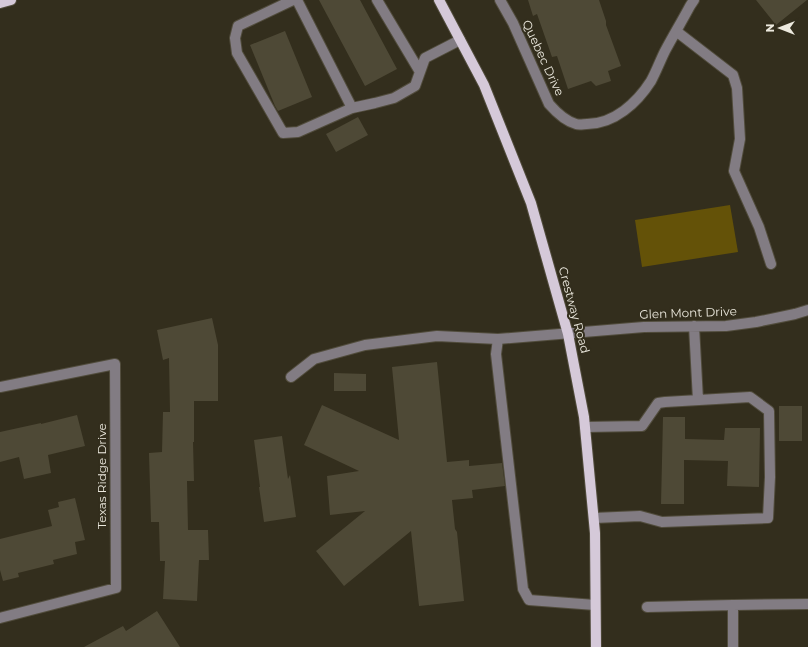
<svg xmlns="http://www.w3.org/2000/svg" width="808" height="647" font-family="Montserrat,sans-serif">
	<rect width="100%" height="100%" fill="#332e1d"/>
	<path fill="#645208" d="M 730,205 L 738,252 L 642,267 L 635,220 Z"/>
	<path fill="#4e4936" d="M 319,0 L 360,0 L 397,69 L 365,86 Z
		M 528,0 L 599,0 L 606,21 L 606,25 L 621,66 L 608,71 L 611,81 L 596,86 L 591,81 L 568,89 L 557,56 L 552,57 L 537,14 L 533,16 Z
		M 756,0 L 807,0 L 776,25 Z
		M 285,31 L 312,97 L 278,111 L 275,106 L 250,45 Z
		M 358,117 L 368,135 L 336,152 L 326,134 Z
		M 212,318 L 218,345 L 218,401 L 194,401 L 194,442 L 193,442 L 194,481 L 187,481 L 188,530 L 208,530 L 209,560 L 199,560 L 197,601 L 163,599 L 165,561 L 160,561 L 159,522 L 151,522 L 149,453 L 162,452 L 163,412 L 170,412 L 169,358 L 163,360 L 157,330 Z
		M 437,362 L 447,462 L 469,460 L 469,466 L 502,463 L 505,486 L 472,490 L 473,498 L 452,500 L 455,529 L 457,532 L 464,601 L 419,606 L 411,531 L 344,586 L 316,551 L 365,511 L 330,515 L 327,476 L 359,471 L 304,445 L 322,405 L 399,440 L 392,367 Z
		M 334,373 L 366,374 L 366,391 L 334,391 Z
		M 779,406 L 802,406 L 802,441 L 779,441 Z
		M 77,415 L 85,446 L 48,455 L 51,473 L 24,479 L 19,457 L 0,462 L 0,432 L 41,423 L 41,424 Z
		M 663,417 L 685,417 L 685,439 L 724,440 L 725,428 L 760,428 L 759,487 L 727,486 L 728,461 L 684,460 L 684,504 L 661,504 Z
		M 282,436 L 288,479 L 290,475 L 296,517 L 264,522 L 259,487 L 260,487 L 254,440 Z
		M 75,498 L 85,540 L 75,542 L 77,554 L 53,560 L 54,564 L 18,573 L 19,577 L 3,581 L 0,570 L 0,539 L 52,526 L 48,510 L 59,507 L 58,502 Z
		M 157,611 L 180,647 L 84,647 L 123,626 L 126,631 Z"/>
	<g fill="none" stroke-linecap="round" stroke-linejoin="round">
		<defs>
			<path id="minor" d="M 293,0 L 238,26 L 235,38 L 237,53 L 283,133 L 298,132 L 352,108
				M 297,0 L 352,108 L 375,103 L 394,98 L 415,86 L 425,58 L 460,40
				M 377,0 L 420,72
				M 500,0 L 513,23 L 549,104 C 556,112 565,121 576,124 C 579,125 584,124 587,124 C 614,124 637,103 651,81 C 656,72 660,61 665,51 C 673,36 682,21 690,6 L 694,0
				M 676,31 L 733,75 L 737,88 L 740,139 L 734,171 L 759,227 L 771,264
				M 694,326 L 698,400
				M 291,377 L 314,359 L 365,345 L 437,336 L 498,339
				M 0,387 L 115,364 L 116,588 L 0,618
				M 585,427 L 642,426 L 658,403 L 665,402 L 750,397 L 769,411 L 770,477 L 768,518 L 662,522 L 640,516 L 594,518
				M 595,605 L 529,600 L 523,589 L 496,354 L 498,339 L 644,327 L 726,326 L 756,322 L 795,314 L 808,310
				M 733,605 L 808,604
				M 647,607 L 733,605 L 733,647"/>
			<path id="major" d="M 439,0 L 484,85 L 531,203 L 568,334 L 584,417 L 595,533 L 596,647
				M 0,3 L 11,0"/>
		</defs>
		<use href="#minor" stroke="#514c3c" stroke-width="12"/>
		<use href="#major" stroke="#514c3c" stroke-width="12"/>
		<use href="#minor" stroke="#827c83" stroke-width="10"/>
		<use href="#major" stroke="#d5c9d9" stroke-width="10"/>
	</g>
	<g text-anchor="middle" stroke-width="4" stroke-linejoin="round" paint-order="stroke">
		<g font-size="12" fill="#ece9de" stroke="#332e1d">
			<text transform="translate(543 58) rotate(65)" y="4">Quebec Drive</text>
			<text transform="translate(574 310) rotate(75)" y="4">Crestway Road</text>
			<text transform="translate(688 313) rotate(-2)" y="4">Glen Mont Drive</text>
			<text transform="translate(102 476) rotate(-90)" y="4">Texas Ridge Drive</text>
		</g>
	</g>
	<g transform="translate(780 28) rotate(270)" stroke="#332e1d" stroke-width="3" paint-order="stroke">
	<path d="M0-3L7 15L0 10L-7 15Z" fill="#ece9de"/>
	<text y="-6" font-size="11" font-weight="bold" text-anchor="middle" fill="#ece9de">N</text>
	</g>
</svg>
